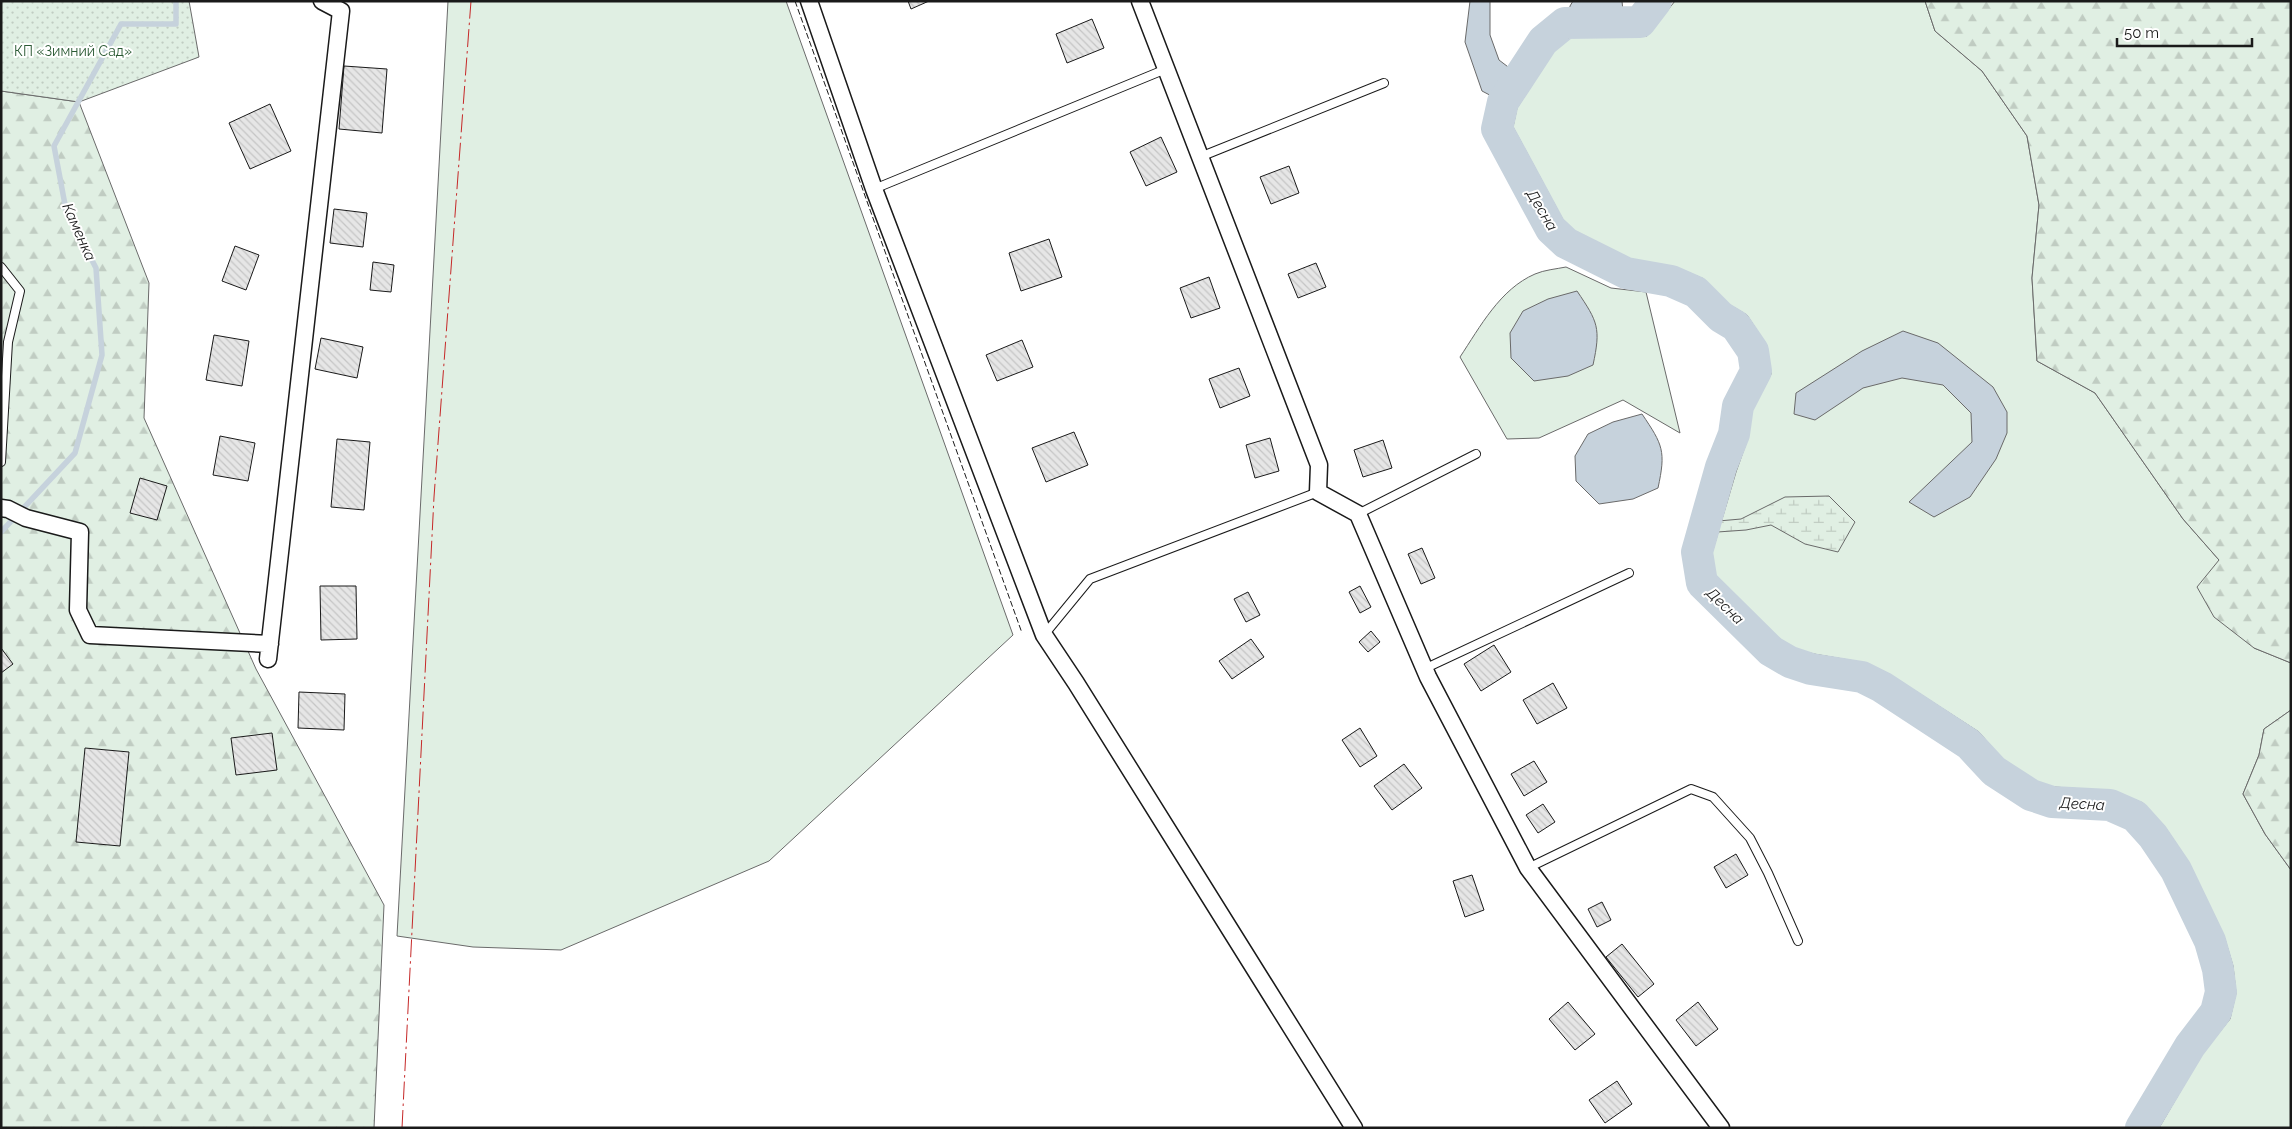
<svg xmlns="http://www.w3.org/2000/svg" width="2292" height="1129" font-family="Raleway,sans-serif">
	<defs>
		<pattern id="forest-firs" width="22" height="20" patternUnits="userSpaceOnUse" patternTransform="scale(1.25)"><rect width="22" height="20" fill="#e0efe3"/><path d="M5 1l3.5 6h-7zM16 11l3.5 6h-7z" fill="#c0ccc2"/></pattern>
		<pattern id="wetland-marsh" width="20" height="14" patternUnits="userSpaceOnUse" patternTransform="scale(1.25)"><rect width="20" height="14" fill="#e0efe3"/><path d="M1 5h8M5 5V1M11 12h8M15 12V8" fill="none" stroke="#c0ccc2"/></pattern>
		<pattern id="garden-dots" width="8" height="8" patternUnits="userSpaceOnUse" patternTransform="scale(1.25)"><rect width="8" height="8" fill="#e0efe3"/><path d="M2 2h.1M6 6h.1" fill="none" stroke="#c0ccc2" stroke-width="1.8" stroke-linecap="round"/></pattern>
		<pattern id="building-back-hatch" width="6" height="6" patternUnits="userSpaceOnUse" patternTransform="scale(1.25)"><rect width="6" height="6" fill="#e6e6e6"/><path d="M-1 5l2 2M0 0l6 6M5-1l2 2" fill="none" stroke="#c5c5c5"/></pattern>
	</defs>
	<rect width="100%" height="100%" fill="#fff"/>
	<path fill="#e0efe3" stroke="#6a6a6a" d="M 448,1 L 786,1 L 1013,635 L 769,861 L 561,950 L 473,947 L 397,936 Z
		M 1675,1 L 1925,1 L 1935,31 L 1982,71 L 2027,136 L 2039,205 L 2032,278 L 2037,361 L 2095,393 L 2183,519 L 2219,560 L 2254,648 L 2291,663 L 2291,710 L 2264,729 L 2259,755 L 2243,794 L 2265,834 L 2291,870 L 2291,1128 L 2159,1128 L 2202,1054 L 2230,1019 L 2236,993 L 2233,966 L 2224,936 L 2189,863 L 2165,827 L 2143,803 L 2113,791 L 2054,787 L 2037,782 L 2003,760 L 1979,732 L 1889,674 L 1866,663 L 1814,654 L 1795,649 L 1780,639 L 1715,576 L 1712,553 L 1736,472 L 1748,438 L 1752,411 L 1771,374 L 1767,346 L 1747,315 L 1730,305 L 1704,279 L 1675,267 L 1630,259 L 1574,231 L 1563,220 L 1513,127 L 1517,108 L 1554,51 L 1570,37 L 1647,36 Z
		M 1566,267 L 1611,288 L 1646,292 L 1680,433 L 1623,400 L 1539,438 L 1507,439 L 1460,357 C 1480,327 1500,289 1535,274 C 1544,270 1556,269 1566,267 Z"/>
	<path fill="url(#forest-firs)" stroke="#6a6a6a" d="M 1925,1 L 2291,1 L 2291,663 L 2254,648 L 2214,617 L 2197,587 L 2219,560 L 2183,519 L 2095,393 L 2037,361 L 2032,278 L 2039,205 L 2027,136 L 1982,71 L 1935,31 Z
		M 1,91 L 79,102 L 149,283 L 144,418 L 256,669 L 384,905 L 374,1128 L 1,1128 Z
		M 2291,710 L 2291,870 L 2265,834 L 2243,794 L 2259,755 L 2264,729 Z"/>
	<path fill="url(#wetland-marsh)" stroke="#6a6a6a" d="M 1829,496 L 1855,522 L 1838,552 L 1805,544 L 1771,525 L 1746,530 L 1703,533 L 1707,522 L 1741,519 L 1785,497 Z"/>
	<path fill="url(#garden-dots)" stroke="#6a6a6a" d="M 1,1 L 189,1 L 199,57 L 79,102 L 1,91 Z"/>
	<path fill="#c6d2dc" stroke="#6a6a6a" d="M 1470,1 L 1490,1 L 1490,35 L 1499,60 L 1520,76 L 1503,102 L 1482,91 L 1465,42 Z
		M 1573,1 L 1622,1 L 1624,22 L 1568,23 L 1570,6 Z
		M 1577,291 C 1598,322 1601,328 1593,365 L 1568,376 L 1534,381 L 1511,358 L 1510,333 L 1523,311 L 1548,299 Z
		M 1903,331 L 1938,343 L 1993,387 L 2007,412 L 2007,433 L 1996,459 L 1970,497 L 1934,517 L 1909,502 L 1972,442 L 1971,413 L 1943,385 L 1902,378 L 1863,388 L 1815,420 L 1794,414 L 1796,393 L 1862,351 Z
		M 1642,414 C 1663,445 1666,451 1658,488 L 1633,499 L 1599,504 L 1576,481 L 1575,456 L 1588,434 L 1613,422 Z"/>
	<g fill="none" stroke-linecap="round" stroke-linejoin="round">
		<path stroke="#c6d2dc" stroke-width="5.5" d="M 1,532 L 75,453 L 102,355 L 96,268 L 66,210 L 54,146 L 121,24 L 176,24 L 176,1"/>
		<path stroke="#c6d2dc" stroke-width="32" d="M 1656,1 L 1640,22 L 1565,23 L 1543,41 L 1503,102 L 1497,129 L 1551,229 L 1566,243 L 1626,273 L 1671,281 L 1696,292 L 1721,317 L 1736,326 L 1753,351 L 1756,371 L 1738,406 L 1734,434 L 1721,467 L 1697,552 L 1702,583 L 1771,651 L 1790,662 L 1811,669 L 1862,677 L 1882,687 L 1969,744 L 1994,771 L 2031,795 L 2052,802 L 2110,805 L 2135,816 L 2153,836 L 2176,870 L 2210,941 L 2218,969 L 2221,992 L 2216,1012 L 2190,1046 L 2141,1128"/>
	</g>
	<path fill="url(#building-back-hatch)" stroke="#1a1a1a" d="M 908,1 L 929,1 L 911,9 Z
		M 1092,19 L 1104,48 L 1067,63 L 1056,34 Z
		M 344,66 L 387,69 L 382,133 L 339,129 Z
		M 270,104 L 291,151 L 250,169 L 229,123 Z
		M 1161,137 L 1177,172 L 1146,186 L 1130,152 Z
		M 1289,166 L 1299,193 L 1271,204 L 1260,177 Z
		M 334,209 L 367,213 L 363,247 L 330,243 Z
		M 1049,239 L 1062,277 L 1021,291 L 1009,253 Z
		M 235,246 L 259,255 L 246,290 L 222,281 Z
		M 373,262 L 394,265 L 391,292 L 370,290 Z
		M 1316,263 L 1326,287 L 1298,298 L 1288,274 Z
		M 1209,277 L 1220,308 L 1191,318 L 1180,288 Z
		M 214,335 L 249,341 L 242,386 L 206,380 Z
		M 321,338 L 363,347 L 357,378 L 315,369 Z
		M 1022,340 L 1033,367 L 997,381 L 986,355 Z
		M 1239,368 L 1250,396 L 1220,408 L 1209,379 Z
		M 1074,432 L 1088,465 L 1046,482 L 1032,448 Z
		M 220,436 L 255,443 L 248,481 L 213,475 Z
		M 1270,438 L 1279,471 L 1255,478 L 1246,445 Z
		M 337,439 L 370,442 L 364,510 L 331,507 Z
		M 1383,440 L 1392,468 L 1363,477 L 1354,450 Z
		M 140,478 L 167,486 L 157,520 L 130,513 Z
		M 1422,548 L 1435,578 L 1421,584 L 1408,554 Z
		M 320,586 L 356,586 L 357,639 L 321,640 Z
		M 1360,586 L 1371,607 L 1360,613 L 1349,592 Z
		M 1248,592 L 1260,615 L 1246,622 L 1234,599 Z
		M 1371,631 L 1380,642 L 1368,652 L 1359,642 Z
		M 1251,639 L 1264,657 L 1232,679 L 1219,661 Z
		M 1494,645 L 1511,672 L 1481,691 L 1464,664 Z
		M 1,648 L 13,664 L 1,673 Z
		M 1553,683 L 1567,708 L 1537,724 L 1523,700 Z
		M 299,692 L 345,694 L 344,730 L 298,728 Z
		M 1360,728 L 1377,756 L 1360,767 L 1342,740 Z
		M 272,733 L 277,770 L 236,775 L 231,738 Z
		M 85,748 L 129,752 L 120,846 L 76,842 Z
		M 1534,761 L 1547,782 L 1524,796 L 1511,774 Z
		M 1404,764 L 1422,788 L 1392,810 L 1374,786 Z
		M 1543,804 L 1555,822 L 1538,833 L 1526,815 Z
		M 1736,854 L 1748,875 L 1726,888 L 1714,867 Z
		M 1472,875 L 1484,910 L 1465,917 L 1453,881 Z
		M 1602,902 L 1611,920 L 1597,927 L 1588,909 Z
		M 1622,944 L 1654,984 L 1638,997 L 1606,957 Z
		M 1568,1002 L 1595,1034 L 1575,1050 L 1549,1019 Z
		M 1698,1002 L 1718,1029 L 1696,1046 L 1676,1020 Z
		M 1617,1081 L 1632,1104 L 1605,1123 L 1589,1100 Z"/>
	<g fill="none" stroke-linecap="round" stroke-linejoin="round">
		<defs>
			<path id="service" d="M 1200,157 L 1384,83
				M 874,189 L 1166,69
				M 1,267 L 20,291 L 8,342 L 1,462
				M 1358,514 L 1476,454
				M 1044,635 L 1090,579 L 1318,492
				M 1424,669 L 1629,573
				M 1528,868 L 1691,789 L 1713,797 L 1750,838 L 1768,873 L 1798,941"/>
			<path id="minor" d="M 809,1 L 874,189 L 1044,635 L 1076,683 L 1354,1128
				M 1140,1 L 1319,465 L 1318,492 L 1358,514 L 1428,677 L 1528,868 L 1721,1128
				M 1,508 L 8,509 L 26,518 L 80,532 L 78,610 L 90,635 L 270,644
				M 268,659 L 341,11 L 322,1"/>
		</defs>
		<use href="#service" stroke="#1a1a1a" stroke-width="10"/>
		<use href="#minor" stroke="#1a1a1a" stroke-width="19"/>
		<use href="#service" stroke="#fff" stroke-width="8"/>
		<use href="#minor" stroke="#fff" stroke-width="16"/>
		<path stroke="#1a1a1a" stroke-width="1" stroke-dasharray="6 2.5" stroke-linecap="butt" d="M 795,1 L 1022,633"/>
		<path stroke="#c62828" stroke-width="1" stroke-dasharray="18 4 2.5 4" stroke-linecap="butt" d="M 402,1128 L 434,497 L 471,1"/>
	</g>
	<g text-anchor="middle" stroke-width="4" stroke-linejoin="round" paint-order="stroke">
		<g font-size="14" fill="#2b5a34" stroke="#fff">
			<text x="73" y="56">КП «Зимний Сад»</text>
		</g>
		<g font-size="15" font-style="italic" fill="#1a1a1a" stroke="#fff">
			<text transform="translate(1542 210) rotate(59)" y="5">Десна</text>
			<text transform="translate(79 232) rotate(66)" y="5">Каменка</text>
			<text transform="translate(1725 606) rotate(44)" y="5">Десна</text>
			<text transform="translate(2082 804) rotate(3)" y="5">Десна</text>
		</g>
	</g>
	<rect width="2292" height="1129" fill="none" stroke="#1a1a1a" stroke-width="5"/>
	<path d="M2117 38v8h135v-8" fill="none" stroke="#1a1a1a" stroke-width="2.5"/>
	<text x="2124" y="38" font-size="15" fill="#1a1a1a" stroke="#ffffff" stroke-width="4" paint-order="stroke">50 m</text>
</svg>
